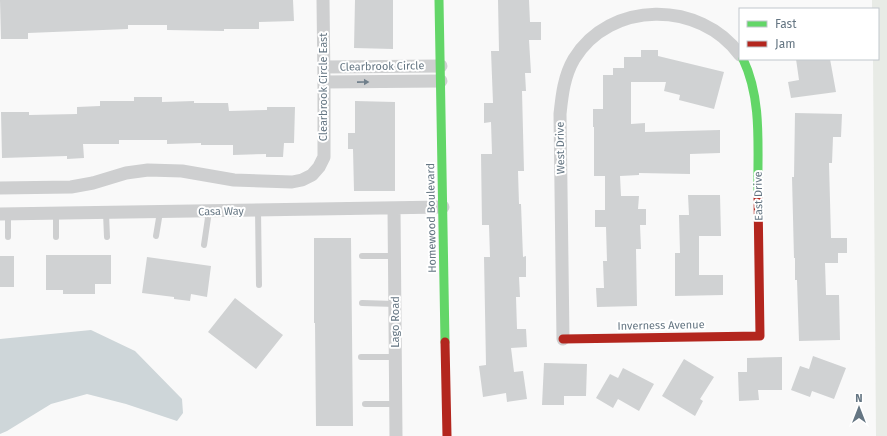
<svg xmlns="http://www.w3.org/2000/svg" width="887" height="436" font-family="'Fira Sans',sans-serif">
	<rect width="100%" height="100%" fill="#f9f9f9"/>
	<path fill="#e8ebe6" d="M 872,0 L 887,0 L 887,436 L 876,436 L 873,59 L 878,59 L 878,9 L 872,9 Z"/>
	<path fill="#ced6d9" d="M 91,330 L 135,351 L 182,399 L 183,413 L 177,421 L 126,404 L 87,394 L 51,404 L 7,431 L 0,434 L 0,339 Z"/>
	<path fill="#d0d2d3" d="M 0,0 L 293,0 L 294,21 L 259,22 L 259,29 L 224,29 L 224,31 L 167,30 L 167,25 L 128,25 L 128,29 L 28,33 L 28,39 L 1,39 Z
		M 355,0 L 393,0 L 393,49 L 354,48 Z
		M 498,0 L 529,0 L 530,22 L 541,22 L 541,40 L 529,40 L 531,73 L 525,73 L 526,91 L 522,91 L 524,171 L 518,171 L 519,204 L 521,204 L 523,257 L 526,256 L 526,277 L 519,277 L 520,297 L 516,297 L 517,329 L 526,329 L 527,347 L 511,348 L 514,372 L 523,371 L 527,399 L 507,402 L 506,393 L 483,397 L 479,366 L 486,365 L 484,257 L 490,257 L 489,225 L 482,225 L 481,154 L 492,154 L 491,122 L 484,123 L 484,103 L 493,103 L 491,51 L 499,51 Z
		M 641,50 L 658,50 L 658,56 L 724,72 L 714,109 L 679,100 L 680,95 L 664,91 L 666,82 L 631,82 L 631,124 L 645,123 L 645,132 L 720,130 L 720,153 L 690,154 L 690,174 L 639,173 L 639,175 L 620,176 L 621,196 L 639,196 L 638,209 L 646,209 L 646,225 L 640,225 L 641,249 L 636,249 L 637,306 L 597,307 L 596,288 L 604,288 L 603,261 L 607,261 L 606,227 L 595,227 L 595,210 L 605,210 L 605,176 L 594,176 L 594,127 L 593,127 L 593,109 L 603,109 L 603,75 L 613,75 L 613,68 L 624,68 L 624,57 L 641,57 Z
		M 796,59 L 830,59 L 836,92 L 791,98 L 788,82 L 799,80 Z
		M 134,97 L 162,97 L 162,102 L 194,101 L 194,103 L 228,103 L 229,111 L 267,110 L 267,107 L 295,107 L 294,143 L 284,143 L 283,157 L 266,157 L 266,154 L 233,155 L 233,145 L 201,145 L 201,143 L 167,144 L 167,140 L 119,140 L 119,144 L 83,144 L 84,158 L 67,159 L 67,156 L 2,158 L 1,112 L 29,112 L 29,115 L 77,114 L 77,107 L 100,106 L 100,101 L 134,101 Z
		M 355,101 L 395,102 L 395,191 L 354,191 L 353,149 L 348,149 L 348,133 L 355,133 Z
		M 795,113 L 842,114 L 841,137 L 833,137 L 832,163 L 829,163 L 831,238 L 847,238 L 847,253 L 838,253 L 838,263 L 825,263 L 826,295 L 839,295 L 840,340 L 799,341 L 797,280 L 795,280 L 795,258 L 794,258 L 792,177 L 794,177 Z
		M 688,195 L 720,195 L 721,236 L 699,236 L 699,275 L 723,275 L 723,295 L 675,296 L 675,253 L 680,253 L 679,215 L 689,215 Z
		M 314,238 L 351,238 L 353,426 L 316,426 L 315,323 L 314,323 Z
		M 46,255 L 111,255 L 111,284 L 95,284 L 95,294 L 63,294 L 63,290 L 46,290 Z
		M 0,256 L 14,256 L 14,287 L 0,287 Z
		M 147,257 L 211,266 L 207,297 L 191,294 L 190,301 L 174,299 L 174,297 L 142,293 Z
		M 235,298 L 283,335 L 256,369 L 208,332 Z
		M 813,356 L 846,368 L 834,399 L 812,391 L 810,397 L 791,390 L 800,366 L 809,369 Z
		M 782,357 L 782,390 L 758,390 L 759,400 L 739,401 L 738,372 L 747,372 L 747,358 Z
		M 684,359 L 714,377 L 700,399 L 703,401 L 695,416 L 662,396 Z
		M 544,363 L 587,364 L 586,396 L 564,396 L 564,405 L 542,405 Z
		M 623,368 L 654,384 L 639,411 L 618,399 L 613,408 L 596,398 L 610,374 L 618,378 Z"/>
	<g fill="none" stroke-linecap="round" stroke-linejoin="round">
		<path stroke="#cecfd0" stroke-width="6" d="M 258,210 L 259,285
			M 106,213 L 107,237
			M 56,214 L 56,237
			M 156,236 L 160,212
			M 8,237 L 8,214
			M 204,245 L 209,211
			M 362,256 L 395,256
			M 362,303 L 395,304
			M 361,357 L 395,357
			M 365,404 L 396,404"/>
		<path stroke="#cecfd0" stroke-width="13" d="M 324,67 L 441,66
			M 324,82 L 441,81
			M 0,188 L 71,187 L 93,183 L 126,173 L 148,170 L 182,171 L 234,180 L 292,182 L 302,180 L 312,175 L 319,167 L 324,157 L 324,82 L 323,0
			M 394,208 L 396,436
			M 0,214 L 443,207
			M 563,339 L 560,114 C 562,95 564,76 574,59 C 610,0 700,0 740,55"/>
		<path stroke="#63d668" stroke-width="9" d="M 439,0 L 445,342
			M 743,59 C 763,101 757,150 758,196"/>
		<path stroke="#b3261e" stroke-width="9" d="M 563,339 L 760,336 L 758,196
			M 445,342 L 447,436"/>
	</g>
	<defs><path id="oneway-solid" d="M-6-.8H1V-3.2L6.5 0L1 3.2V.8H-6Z"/></defs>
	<use fill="#707f8b" href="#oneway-solid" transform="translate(363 82) rotate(-1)"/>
	<g text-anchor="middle" stroke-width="4" stroke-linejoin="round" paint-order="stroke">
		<g font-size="11" fill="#657683" stroke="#fff">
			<text transform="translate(382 66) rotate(-1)" y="4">Clearbrook Circle</text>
			<text transform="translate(323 87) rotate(-90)" y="4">Clearbrook Circle East</text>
			<text transform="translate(560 148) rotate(-91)" y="4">West Drive</text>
			<text transform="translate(758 196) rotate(-91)" y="4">East Drive</text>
			<text transform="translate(221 211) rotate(-1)" y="4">Casa Way</text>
			<text transform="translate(431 218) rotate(-91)" y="4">Homewood Boulevard</text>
			<text transform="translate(395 322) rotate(-90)" y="4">Lago Road</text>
			<text transform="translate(661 325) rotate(-1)" y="4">Inverness Avenue</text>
		</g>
	</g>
	<rect x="739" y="8" width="140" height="52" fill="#ffffff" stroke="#c1c8cd"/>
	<rect x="747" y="21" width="20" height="6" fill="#63d668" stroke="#c1c8cd"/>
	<text x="775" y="28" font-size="12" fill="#657683">Fast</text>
	<rect x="747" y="41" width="20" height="6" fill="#b3261e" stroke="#c1c8cd"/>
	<text x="775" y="48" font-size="12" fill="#657683">Jam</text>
	<g transform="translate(859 408)" stroke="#ffffff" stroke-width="3" paint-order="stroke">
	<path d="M0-3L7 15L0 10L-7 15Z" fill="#657683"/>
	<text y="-6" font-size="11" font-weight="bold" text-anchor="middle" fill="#657683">N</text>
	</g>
</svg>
